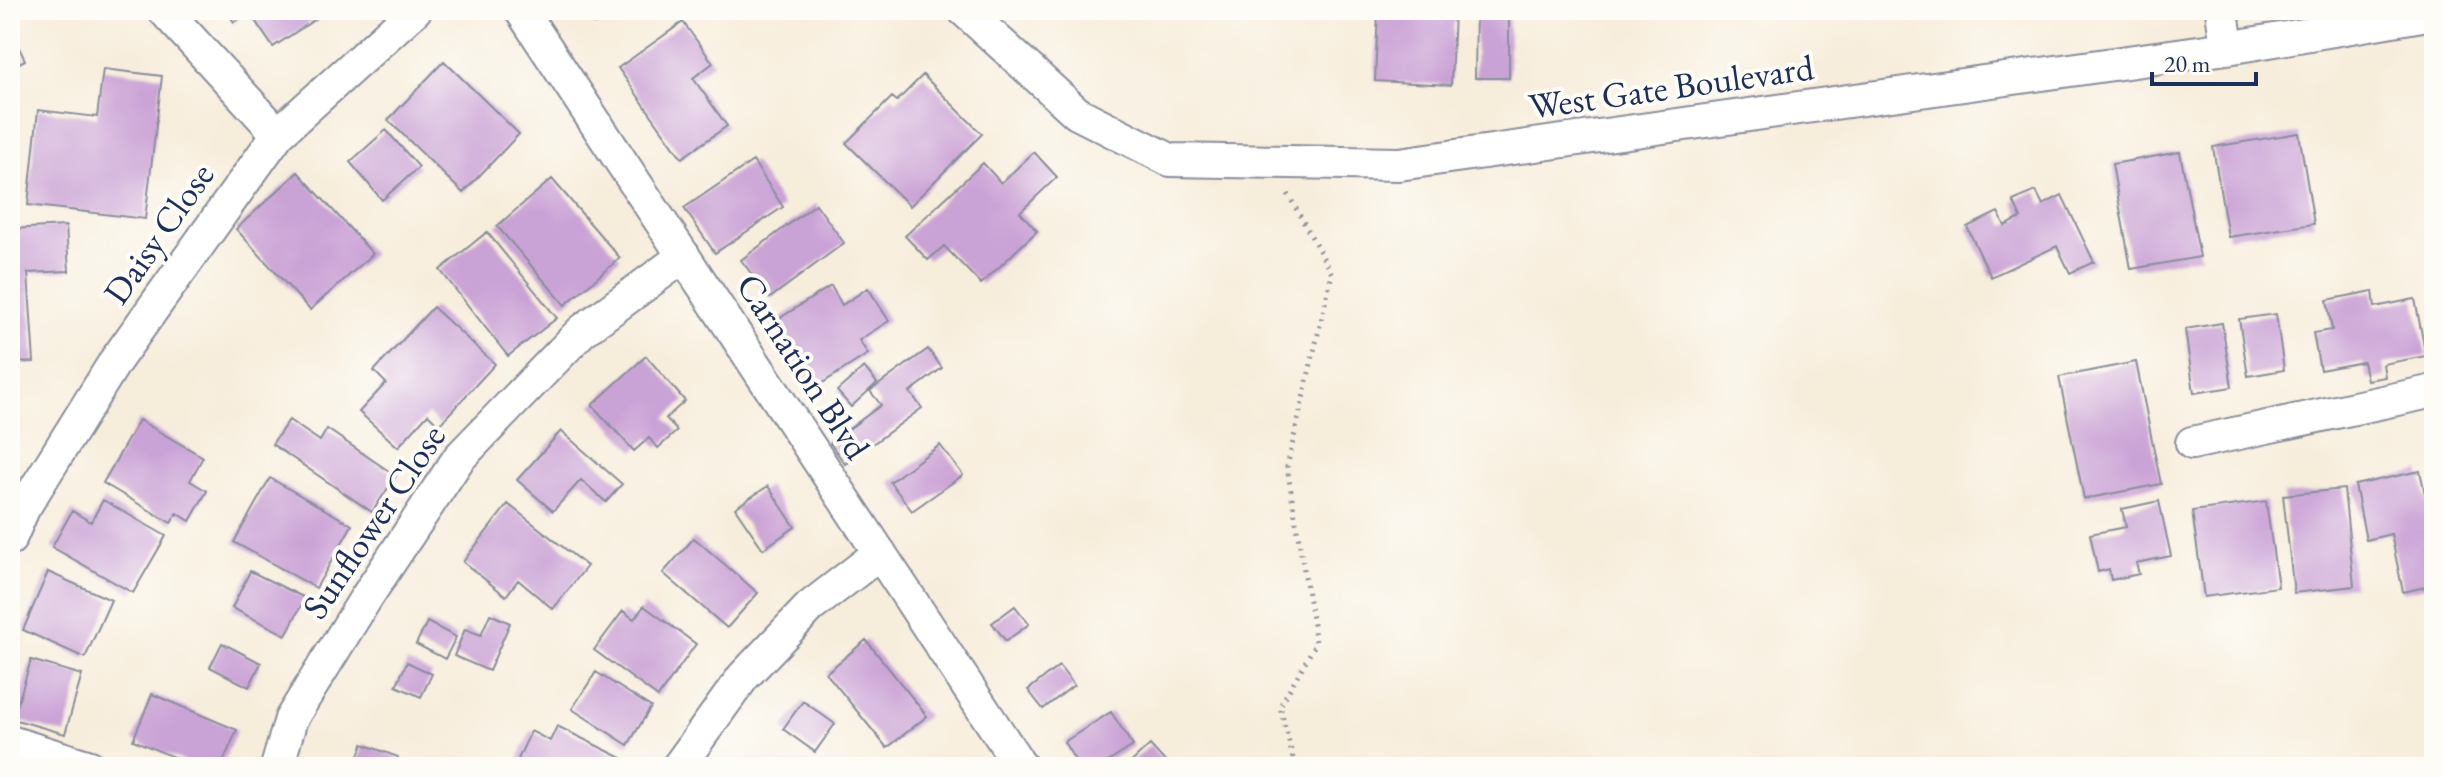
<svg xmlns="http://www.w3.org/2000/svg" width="2444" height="777" font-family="'EB Garamond',serif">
	<rect width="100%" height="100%" fill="#fdfcf7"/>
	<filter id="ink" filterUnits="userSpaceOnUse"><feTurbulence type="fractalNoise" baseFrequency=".0125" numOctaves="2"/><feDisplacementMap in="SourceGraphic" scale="16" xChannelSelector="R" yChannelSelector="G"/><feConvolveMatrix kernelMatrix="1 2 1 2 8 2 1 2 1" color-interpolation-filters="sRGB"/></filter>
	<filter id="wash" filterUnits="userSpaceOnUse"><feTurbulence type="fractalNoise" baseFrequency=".006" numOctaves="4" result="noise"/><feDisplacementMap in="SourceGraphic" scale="32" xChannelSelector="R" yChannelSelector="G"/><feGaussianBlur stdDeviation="1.8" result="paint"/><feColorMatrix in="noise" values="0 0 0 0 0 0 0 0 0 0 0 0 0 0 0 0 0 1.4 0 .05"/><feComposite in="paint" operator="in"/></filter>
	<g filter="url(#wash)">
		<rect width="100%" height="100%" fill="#f7eddb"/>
		<g id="blocks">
			<path fill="#caa3d6" d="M 226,10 L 316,10 L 320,16 L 273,47 L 249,12 L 234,22 Z
				M 590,10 L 637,10 L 637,11 L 594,24 Z
				M 1378,10 L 1454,10 L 1451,85 L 1375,81 Z
				M 1476,10 L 1509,10 L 1509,78 L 1475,78 Z
				M 683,22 L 713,63 L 693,78 L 727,126 L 682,158 L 618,68 Z
				M 10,29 L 25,60 L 10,68 Z
				M 444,61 L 519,134 L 463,193 L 388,120 Z
				M 103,69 L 162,76 L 145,219 L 28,205 L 38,110 L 97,117 Z
				M 923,75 L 982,134 L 910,206 L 846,143 L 892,97 L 897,101 Z
				M 386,130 L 419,167 L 382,200 L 350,162 Z
				M 2299,133 L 2314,224 L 2228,237 L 2213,147 Z
				M 1034,152 L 1057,177 L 1020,212 L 1037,231 L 981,284 L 944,246 L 928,260 L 905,236 L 983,163 L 1001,183 Z
				M 2180,152 L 2200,257 L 2131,269 L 2112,164 Z
				M 753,161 L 783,207 L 715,253 L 684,208 Z
				M 298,172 L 373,254 L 310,310 L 236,229 Z
				M 552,179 L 620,258 L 565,305 L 497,226 Z
				M 2036,191 L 2043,205 L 2062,195 L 2094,262 L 2070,273 L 2057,246 L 1991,277 L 1967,227 L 1998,212 L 2005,226 L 2021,218 L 2013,201 Z
				M 816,204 L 844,243 L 770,298 L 741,260 Z
				M 66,226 L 69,271 L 28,273 L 34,362 L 10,363 L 10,229 Z
				M 487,232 L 557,318 L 508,356 L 440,270 Z
				M 831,286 L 842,305 L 868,288 L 889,321 L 859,340 L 868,354 L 813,389 L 772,323 Z
				M 2373,291 L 2375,307 L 2415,299 L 2426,356 L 2383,364 L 2385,377 L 2367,380 L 2363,362 L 2320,370 L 2313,333 L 2332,330 L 2327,300 Z
				M 433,307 L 495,364 L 439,425 L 428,414 L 398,447 L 359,412 L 386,383 L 374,371 Z
				M 2276,314 L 2284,370 L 2248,376 L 2239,319 Z
				M 2222,323 L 2232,387 L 2194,393 L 2185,329 Z
				M 928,349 L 942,368 L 910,392 L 922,408 L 845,464 L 830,443 L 881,405 L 870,391 Z
				M 646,356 L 685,401 L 666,418 L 677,431 L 658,448 L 649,438 L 634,451 L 592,405 Z
				M 2136,362 L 2161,484 L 2084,499 L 2059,377 Z
				M 864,367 L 877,383 L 851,407 L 837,391 Z
				M 139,420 L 203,457 L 190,481 L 207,491 L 190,521 L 177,513 L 171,523 L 103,483 Z
				M 289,420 L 320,441 L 327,429 L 396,476 L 372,512 L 272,444 Z
				M 561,431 L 622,484 L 606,502 L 581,480 L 553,511 L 517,480 Z
				M 940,445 L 963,475 L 912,511 L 890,482 Z
				M 2420,471 L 2434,535 L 2434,585 L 2403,592 L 2391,534 L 2366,540 L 2355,485 Z
				M 270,478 L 352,525 L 316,588 L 234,542 Z
				M 768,486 L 795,527 L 763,549 L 735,508 Z
				M 2344,489 L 2354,586 L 2294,593 L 2283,495 Z
				M 103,500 L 166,536 L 133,593 L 52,547 L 72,511 L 91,522 Z
				M 2159,501 L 2171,556 L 2136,563 L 2139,574 L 2111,580 L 2109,569 L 2098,572 L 2090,534 L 2126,527 L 2122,509 Z
				M 2266,501 L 2278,587 L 2204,597 L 2192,511 Z
				M 508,504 L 587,566 L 553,609 L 518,580 L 506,596 L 463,562 Z
				M 694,538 L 758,593 L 727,628 L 663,573 Z
				M 250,571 L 305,598 L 286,635 L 232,608 Z
				M 48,572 L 111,600 L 85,658 L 23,630 Z
				M 644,606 L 696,644 L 658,697 L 594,650 L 623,611 L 634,619 Z
				M 1015,606 L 1029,624 L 1006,641 L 992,623 Z
				M 490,614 L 510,623 L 489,671 L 454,656 L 465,629 L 481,635 Z
				M 427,622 L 456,637 L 445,659 L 416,644 Z
				M 866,640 L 927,716 L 887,748 L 826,673 Z
				M 222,643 L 261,663 L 249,687 L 210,667 Z
				M 31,660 L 82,675 L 65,734 L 13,719 Z
				M 407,662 L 432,674 L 421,697 L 396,686 Z
				M 1059,666 L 1074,685 L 1043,709 L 1028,690 Z
				M 596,672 L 651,707 L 628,745 L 572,709 Z
				M 152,694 L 237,730 L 221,767 L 197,767 L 133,740 Z
				M 803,701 L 835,724 L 815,752 L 783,729 Z
				M 1111,712 L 1133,746 L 1100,767 L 1079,767 L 1064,742 Z
				M 557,726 L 640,767 L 533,767 L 518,759 L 531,731 L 550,741 Z
				M 363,744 L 398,757 L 395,767 L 355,767 Z
				M 1150,745 L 1170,767 L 1126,767 Z"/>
		</g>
	</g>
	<g filter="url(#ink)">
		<use href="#blocks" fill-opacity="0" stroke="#898e9c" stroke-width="2"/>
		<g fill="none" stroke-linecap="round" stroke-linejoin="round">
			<defs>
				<path id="street" d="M 164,10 L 278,134
					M 521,10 L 1021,767
					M 964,10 L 1077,113 L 1170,160 L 1399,164 L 2227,48 L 2434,13
					M 2222,10 L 2227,48
					M 2192,443 L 2434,391
					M 10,539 L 23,509 L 116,360 L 278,134 L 415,10
					M 10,742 L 90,767
					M 277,767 L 291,719 L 366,598 L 459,458 L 582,331 L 684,256
					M 678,767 L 743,677 L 810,607 L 880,553"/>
			</defs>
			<use href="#street" stroke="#898e9c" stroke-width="36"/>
			<path stroke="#898e9c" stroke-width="5" stroke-dasharray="2 6" stroke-linecap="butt" d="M 1288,194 L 1332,274 L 1287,467 L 1316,643 L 1280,706 L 1295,767"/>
			<use href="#street" stroke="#fff" stroke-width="32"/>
		</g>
	</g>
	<g text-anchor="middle" stroke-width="8" stroke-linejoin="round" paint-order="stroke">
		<g font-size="36" fill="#1b2f5e" stroke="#fdfcf7">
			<text transform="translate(1671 86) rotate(-8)" y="13">West Gate Boulevard</text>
			<text transform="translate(158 233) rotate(-55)" y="13">Daisy Close</text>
			<text transform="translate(804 366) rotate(57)" y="13">Carnation Blvd</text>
			<text transform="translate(373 521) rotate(-56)" y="13">Sunflower Close</text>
		</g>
	</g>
	<rect width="2444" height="777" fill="none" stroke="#fdfcf7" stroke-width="40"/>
	<path d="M2152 72v12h104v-12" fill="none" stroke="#1b2f5e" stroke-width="4"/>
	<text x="2164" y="72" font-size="24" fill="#1b2f5e" stroke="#fdfcf7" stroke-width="6" paint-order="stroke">20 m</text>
</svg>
